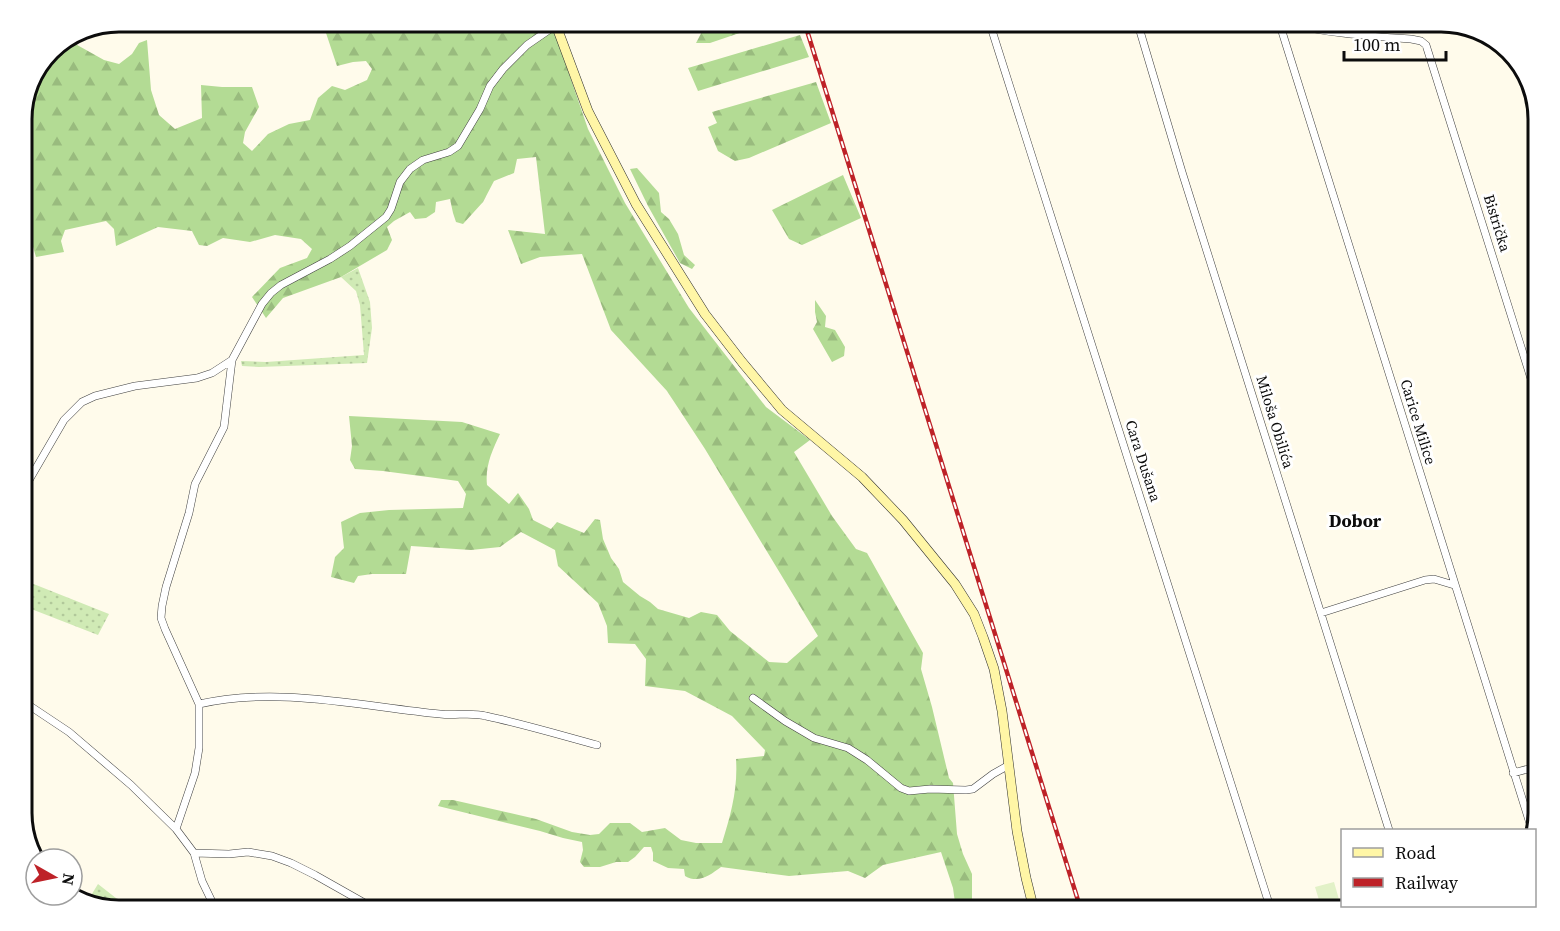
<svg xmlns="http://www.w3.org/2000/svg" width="1560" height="931" font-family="'Source Serif 4',serif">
	<defs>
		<pattern id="grass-dots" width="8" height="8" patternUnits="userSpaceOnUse" patternTransform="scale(1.5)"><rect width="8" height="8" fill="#d0eab5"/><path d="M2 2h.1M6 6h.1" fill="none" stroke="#b1c89a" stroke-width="1.8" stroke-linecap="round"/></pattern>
		<pattern id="forest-firs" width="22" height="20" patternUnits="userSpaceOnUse" patternTransform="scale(1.5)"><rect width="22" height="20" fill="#b3db94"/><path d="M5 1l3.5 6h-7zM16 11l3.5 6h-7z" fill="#99bb7e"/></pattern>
	</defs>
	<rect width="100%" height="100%" fill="#fffbeb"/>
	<path fill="url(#grass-dots)" d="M 358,268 L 370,302 L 372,328 L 367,363 L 259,367 L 242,366 L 241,361 L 266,362 L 364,355 L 360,305 L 356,291 L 341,277 Z
		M 21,579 L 109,614 L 98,635 L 21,605 Z
		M 98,884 L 121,902 L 138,910 L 118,910 L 87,902 Z"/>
	<path fill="url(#forest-firs)" d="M 322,21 L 551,21 L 588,129 L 625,203 L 689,308 L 766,407 L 810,440 L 794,452 L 832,516 L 856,549 L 867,553 L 923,653 L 921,669 L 932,707 L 949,778 L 953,783 L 957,834 L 963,854 L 972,874 L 972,910 L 956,910 L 953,888 L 941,852 L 883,865 L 865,878 L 848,871 L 789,876 L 721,867 C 710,875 699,884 685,876 L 684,869 L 668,868 L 653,861 L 653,853 L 651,847 L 644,847 L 635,857 L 628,862 L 616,862 L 600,867 L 584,867 L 580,862 L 583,850 L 582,842 L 563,838 L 540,831 L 438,806 L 441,800 L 453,800 L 536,819 L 572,832 L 590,835 L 599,834 L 610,823 L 630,823 L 642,832 L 665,828 L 681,840 L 696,843 L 722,843 C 731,814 738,789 736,759 L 764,756 L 765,750 L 732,716 L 685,691 L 645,686 L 646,659 L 635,644 L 608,643 L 607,626 L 598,603 L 558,566 L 555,550 L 521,532 L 500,547 L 471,550 L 411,546 L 406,574 L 372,574 L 358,576 L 354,583 L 331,577 L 335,557 L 344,548 L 341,522 L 360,513 L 389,510 L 463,508 L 466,494 L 458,481 L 383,471 L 355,469 L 350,460 L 352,446 L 349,416 L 462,422 L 500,434 C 492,451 485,466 487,485 L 509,504 L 518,493 L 529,509 L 533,520 L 551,529 L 557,522 L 584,533 L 595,519 L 600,520 L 603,539 L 611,558 L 619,569 L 623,582 L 640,596 L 650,602 L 658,609 L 689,618 L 701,612 L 717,615 L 730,631 L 769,662 L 787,663 L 818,636 L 705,449 L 667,391 L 611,330 L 582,254 L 540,257 L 521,264 L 508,230 L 545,234 L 536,157 L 517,159 L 514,173 L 494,181 L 483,202 L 463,224 L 456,222 L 453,213 L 450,199 L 436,202 L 435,212 L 426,218 L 415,219 L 410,212 L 394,221 L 387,227 L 392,240 L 387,250 L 341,277 L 283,298 L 266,318 L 252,297 L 280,268 L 307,258 L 312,249 L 301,239 L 275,235 L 250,242 L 223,238 L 207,246 L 199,245 L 192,231 L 158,227 L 116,246 L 114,229 L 106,221 L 65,230 L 61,241 L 64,252 L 36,257 L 29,233 L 21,235 L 21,112 L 50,49 L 70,41 L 104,60 L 119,64 L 132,54 L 139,43 L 147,40 L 151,90 L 159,115 L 175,129 L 202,118 L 201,85 L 222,87 L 252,87 L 259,107 L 245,132 L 243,143 L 252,151 L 268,134 L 289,124 L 310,120 L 318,98 L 332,86 L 345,90 L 367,80 L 372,69 L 366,61 L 353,62 L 337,66 Z
		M 703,21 L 775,21 L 710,43 L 696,43 L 706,24 Z
		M 800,35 L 809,57 L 698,91 L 688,68 Z
		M 816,82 L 831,123 L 749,158 L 735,161 L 718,151 L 708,127 L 717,123 L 712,112 Z
		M 637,168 L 659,193 L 661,212 L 669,219 L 678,234 L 684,255 L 695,265 L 692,269 L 680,263 L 648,206 L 630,169 Z
		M 843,175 L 861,218 L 802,245 L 789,239 L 772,210 Z
		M 815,300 L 826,316 L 825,327 L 835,330 L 845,347 L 844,356 L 832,362 L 813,329 L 817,322 L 815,312 Z"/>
	<path fill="#e2f1c7" d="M 1334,882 L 1342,910 L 1322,910 L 1315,887 Z"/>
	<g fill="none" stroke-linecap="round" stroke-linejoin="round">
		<defs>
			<path id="minor" d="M 989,21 L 1271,910
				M 1137,21 L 1182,172 L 1389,830
				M 1278,21 C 1322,33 1366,36 1411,39 L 1421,41 L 1426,45 L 1539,404
				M 1279,22 L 1532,830
				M 21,494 L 64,420 L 82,402 L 95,396 L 135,386 L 197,378 L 212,373 L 232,360
				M 1321,613 L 1425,580 L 1434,579 L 1454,585
				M 753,698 L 785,721 L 814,738 L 848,748 L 867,760 L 901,788 L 909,791 L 930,789 L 966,790 L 973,789 L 993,774 L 1009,765
				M 21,700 L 69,732 L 131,785 L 176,829
				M 199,704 C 278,686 360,706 440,714 C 455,716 471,712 486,716 C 523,724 560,735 597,745
				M 1513,773 L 1539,766
				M 194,853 L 229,854 L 248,852 L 272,856 L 291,863 L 315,875 L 377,910
				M 1412,906 L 1414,910
				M 216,910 L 202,881 L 194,853 L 176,829 L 195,773 L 199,748 L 199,704 L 165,629 L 161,618 L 162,606 L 166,587 L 189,513 L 195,484 L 224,427 L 232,360 L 262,304 L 271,293 L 281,285 L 330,259 L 350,246 L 386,217 L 391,209 L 400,182 L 410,169 L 423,160 L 449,152 L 458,146 L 480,109 L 490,86 L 503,69 L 527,45 L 556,25"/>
			<path id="secondary" d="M 556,21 L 556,25 L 588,111 L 636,204 L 705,314 L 742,362 L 782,410 L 862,477 L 903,520 L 955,584 L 974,614 L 983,637 L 994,669 L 1002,711 L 1017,831 L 1026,878 L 1034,910"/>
		</defs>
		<use href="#minor" stroke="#3f3f3f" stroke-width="8"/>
		<use href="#secondary" stroke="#2e2e2e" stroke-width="10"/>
		<use href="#minor" stroke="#fff" stroke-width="7"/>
		<use href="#secondary" stroke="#fff6a6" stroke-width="9"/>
		<defs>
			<path id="rail" d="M 804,21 L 1081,910"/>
		</defs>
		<use href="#rail" stroke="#be2228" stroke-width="4.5"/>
		<use href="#rail" stroke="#fff" stroke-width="2" stroke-dasharray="7" stroke-linecap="butt"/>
	</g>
	<g text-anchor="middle" stroke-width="6" stroke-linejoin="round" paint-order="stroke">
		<g font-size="15" fill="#0c0c0c" stroke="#fff">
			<text transform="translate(1497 223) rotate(73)" y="5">Bistrička</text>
			<text transform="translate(1275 422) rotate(73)" y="5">Miloša Obilića</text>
			<text transform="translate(1418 422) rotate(73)" y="5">Carice Milice</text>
			<text transform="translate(1143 461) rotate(72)" y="5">Cara Dušana</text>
		</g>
		<g font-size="18" font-weight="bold" fill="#0c0c0c" stroke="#fff">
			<text x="1355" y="527">Dobor</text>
		</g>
	</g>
	<path d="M0 0H1560V931H0ZM119 32H1441A87 87 0 0 1 1528 119V813A87 87 0 0 1 1441 900H119A87 87 0 0 1 32 813V119A87 87 0 0 1 119 32Z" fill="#fff" fill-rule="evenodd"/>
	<path fill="none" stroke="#0c0c0c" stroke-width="3" d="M119 32H1441A87 87 0 0 1 1528 119V813A87 87 0 0 1 1441 900H119A87 87 0 0 1 32 813V119A87 87 0 0 1 119 32Z"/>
	<rect x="1341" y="829" width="195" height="78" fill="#ffffff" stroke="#9e9e9e" stroke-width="1.5"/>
	<rect x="1353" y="848" width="30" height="9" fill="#fff6a6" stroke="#9e9e9e" stroke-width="1.5"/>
	<text x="1395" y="859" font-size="18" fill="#0c0c0c">Road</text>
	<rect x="1353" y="878" width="30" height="9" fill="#be2228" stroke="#9e9e9e" stroke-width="1.5"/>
	<text x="1395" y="889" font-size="18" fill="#0c0c0c">Railway</text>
	<g transform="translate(54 877) rotate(99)"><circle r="28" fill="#ffffff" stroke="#9e9e9e" stroke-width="1.5"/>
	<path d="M0-4.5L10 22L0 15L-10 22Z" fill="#be2228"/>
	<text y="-9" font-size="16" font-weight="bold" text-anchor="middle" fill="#0c0c0c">N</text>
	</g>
	<path d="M1344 51v9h102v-9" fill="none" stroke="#0c0c0c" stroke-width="3"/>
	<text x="1353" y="51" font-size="18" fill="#0c0c0c" stroke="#ffffff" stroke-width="4.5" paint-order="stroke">100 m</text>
</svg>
